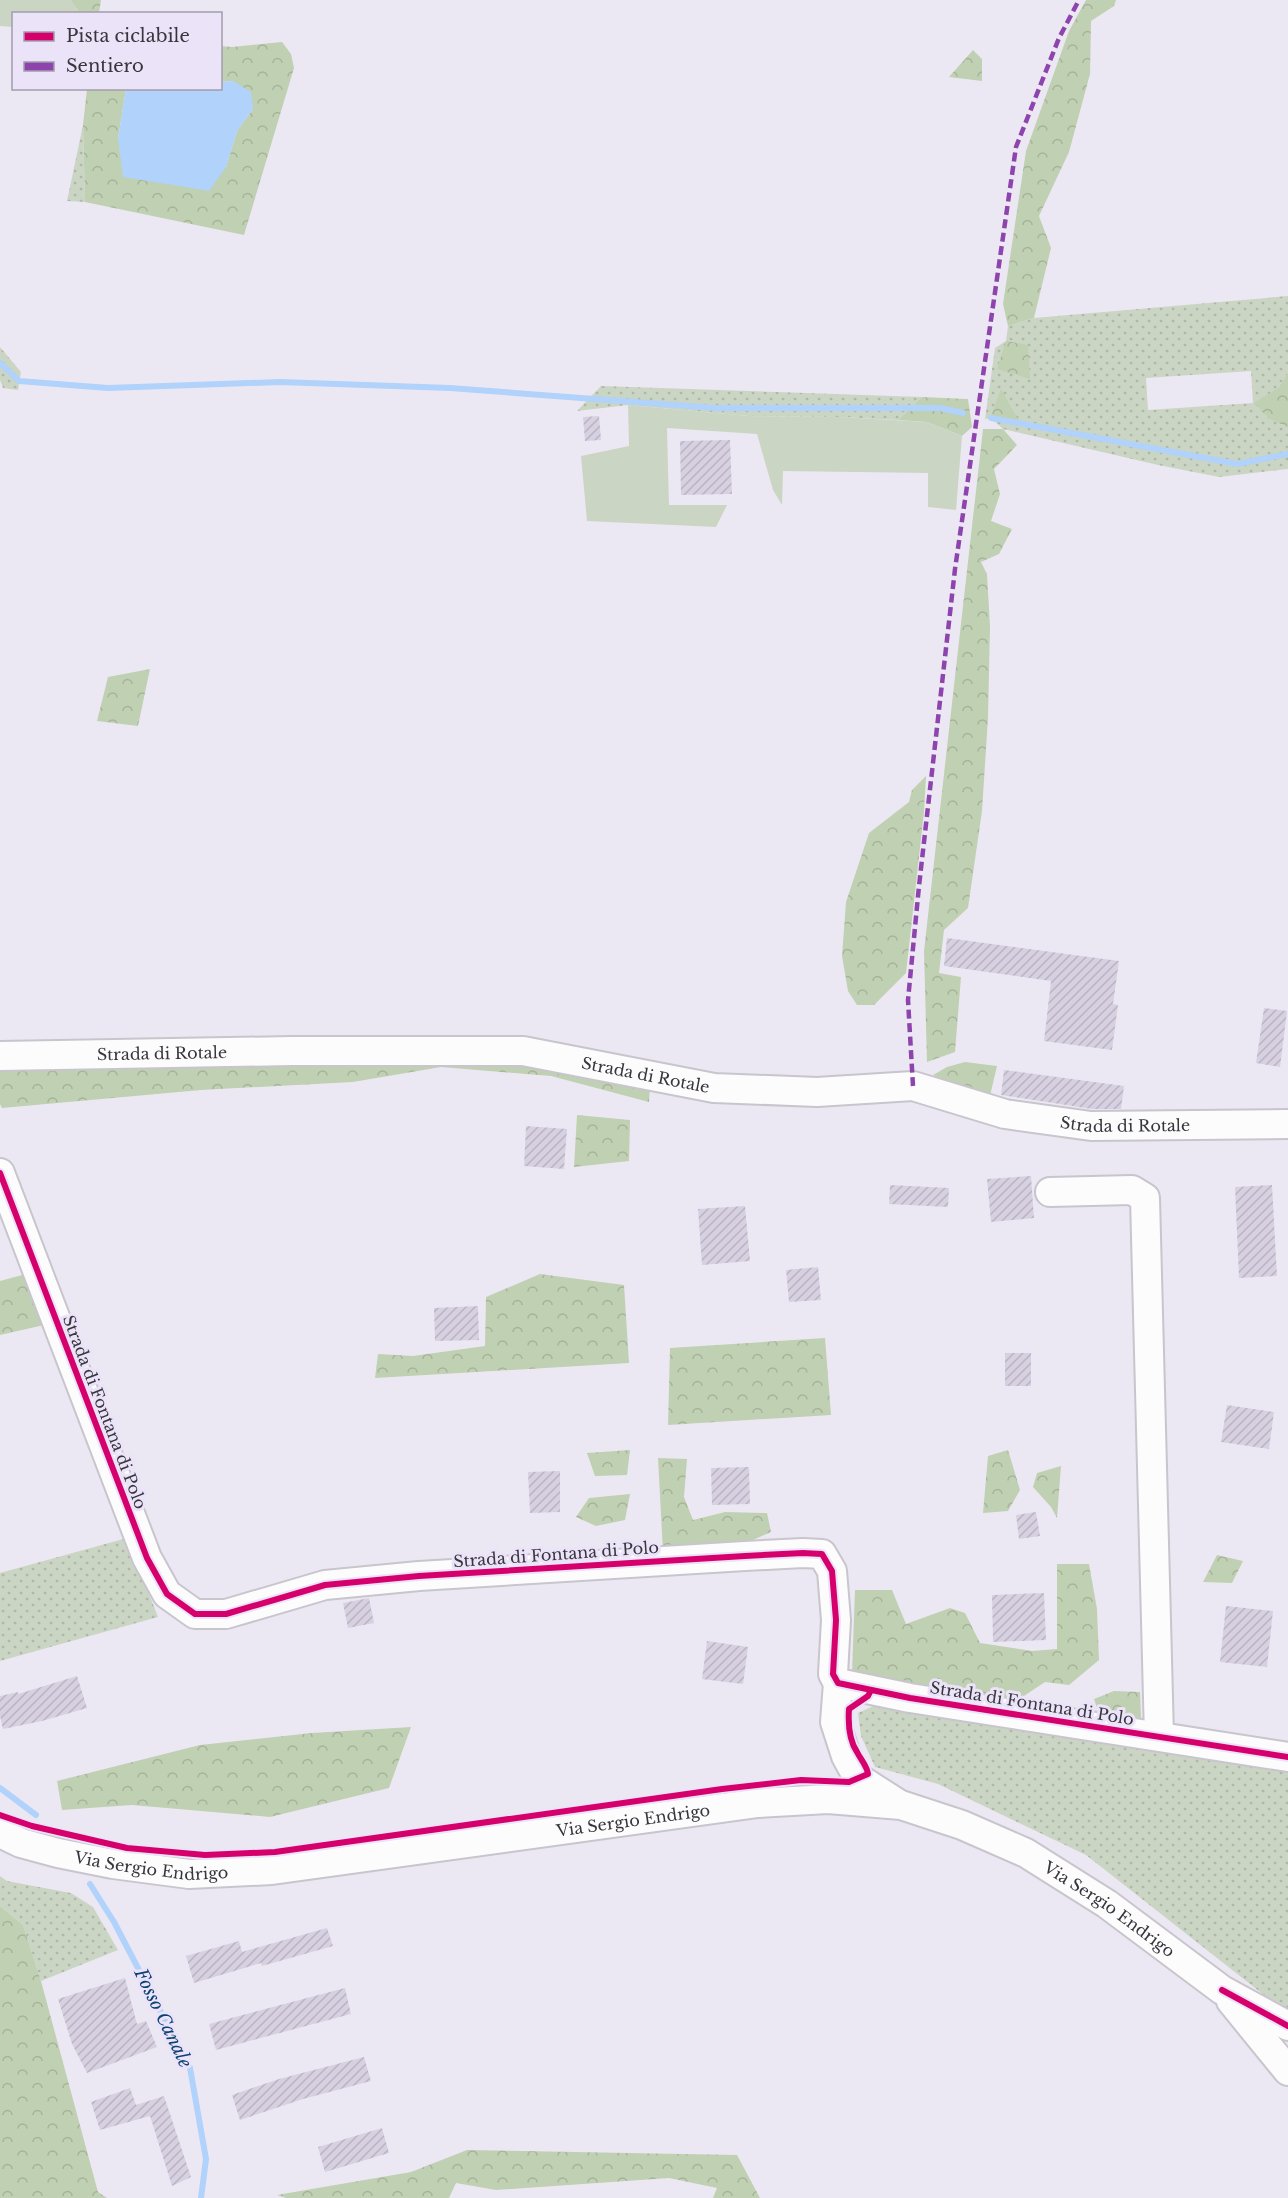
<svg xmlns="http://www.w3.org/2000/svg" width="1288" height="2198" font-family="'Libre Baskerville',serif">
	<defs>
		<pattern id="grass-dots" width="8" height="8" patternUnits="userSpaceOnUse" patternTransform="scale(1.5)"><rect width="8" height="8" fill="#cbd5c4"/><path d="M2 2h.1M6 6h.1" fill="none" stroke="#afb7a9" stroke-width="1.8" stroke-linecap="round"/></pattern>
		<pattern id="forest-crowns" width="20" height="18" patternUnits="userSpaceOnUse" patternTransform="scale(1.5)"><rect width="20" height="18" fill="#c0d0b2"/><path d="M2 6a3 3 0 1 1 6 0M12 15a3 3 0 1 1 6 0" fill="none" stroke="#a6b39a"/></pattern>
		<pattern id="building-hatch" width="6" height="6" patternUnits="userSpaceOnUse" patternTransform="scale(1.5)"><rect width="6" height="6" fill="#d7d0e1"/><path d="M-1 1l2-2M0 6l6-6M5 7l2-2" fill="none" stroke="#b9b3c2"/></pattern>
	</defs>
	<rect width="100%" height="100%" fill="#ece8f3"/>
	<path fill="url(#grass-dots)" fill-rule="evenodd" d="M 83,125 L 85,202 L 67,201 Z
		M 1288,296 L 1288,373 L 1278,388 L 1271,420 L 1288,427 L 1288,469 L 1219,477 L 1158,465 L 1003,429 L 991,418 L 1001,389 L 991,418 L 985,419 L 995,348 L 1006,341 L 1008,326 L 1034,318 ZM 1251,371 L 1253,403 L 1148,410 L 1146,378 Z
		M 0,347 L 21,372 L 18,390 L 3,388 L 0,380 Z
		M 601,386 L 922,397 L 898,420 L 841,417 L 749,416 L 628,405 L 577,411 Z
		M 127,1538 L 158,1617 L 0,1661 L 0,1573 Z
		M 882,1702 L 1288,1769 L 1288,2008 L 1264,1995 L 1086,1855 L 938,1784 L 875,1767 L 861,1736 L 858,1713 Z
		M 0,1876 L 7,1881 L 71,1893 L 93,1907 L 118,1950 L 41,1981 L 23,1925 L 0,1906 Z"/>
	<path fill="url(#forest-crowns)" d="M 70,0 L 101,0 L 99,13 L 80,13 Z
		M 1086,0 L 1116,0 L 1114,6 L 1091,21 L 1090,74 L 1069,152 L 1039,216 L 1051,248 L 1034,318 L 1008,326 L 1003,304 L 1026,151 L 1069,31 Z
		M 282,42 L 291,54 L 294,68 L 244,235 L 85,202 L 83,125 L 87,89 L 126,89 L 118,139 L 226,167 L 237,131 L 253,109 L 233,81 L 221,82 L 221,46 L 232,47 Z
		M 973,50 L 982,59 L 982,81 L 949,77 Z
		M 1006,341 L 1028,345 L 1030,379 L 997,369 Z
		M 1288,373 L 1288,427 L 1271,420 L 1254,403 L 1278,388 Z
		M 1001,389 L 1019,421 L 990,419 Z
		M 922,397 L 968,399 L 972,427 L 962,436 L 927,422 L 898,420 Z
		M 983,429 L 1003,429 L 1017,445 L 994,469 L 1000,494 L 991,521 L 1012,529 L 999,554 L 981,562 L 987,574 L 990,626 L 988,718 L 982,811 L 968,908 L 944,930 L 939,973 L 961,977 L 955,1052 L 927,1062 L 924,951 Z
		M 150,669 L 138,726 L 97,721 L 108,677 Z
		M 926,776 L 924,812 L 906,973 L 874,1005 L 857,1005 L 848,991 L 842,956 L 846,902 L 869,833 L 909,802 L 912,790 Z
		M 31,1062 L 548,1064 L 650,1085 L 649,1102 L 551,1076 L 441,1067 L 353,1082 L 201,1090 L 2,1108 L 0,1104 L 0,1070 Z
		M 965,1062 L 997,1066 L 989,1100 L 933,1075 L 947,1067 Z
		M 577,1115 L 630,1120 L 629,1161 L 574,1167 Z
		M 26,1274 L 44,1325 L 0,1335 L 0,1281 Z
		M 540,1274 L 624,1285 L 629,1363 L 375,1378 L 378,1354 L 413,1356 L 485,1346 L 486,1297 Z
		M 825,1338 L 831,1415 L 668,1425 L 670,1348 Z
		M 630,1450 L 627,1475 L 595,1476 L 587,1453 Z
		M 1008,1450 L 1020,1490 L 1008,1511 L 983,1513 L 988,1456 Z
		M 658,1458 L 687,1459 L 684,1497 L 693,1520 L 725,1512 L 767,1513 L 771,1532 L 744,1544 L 663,1552 Z
		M 1061,1466 L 1057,1518 L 1051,1507 L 1033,1487 L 1037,1473 Z
		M 630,1494 L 625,1520 L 596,1526 L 576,1517 L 589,1498 Z
		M 1217,1555 L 1243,1561 L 1232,1583 L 1203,1582 Z
		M 1057,1564 L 1089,1564 L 1097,1609 L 1099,1660 L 1069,1685 L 1045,1682 L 1012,1704 L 852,1674 L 855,1590 L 892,1590 L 906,1624 L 950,1608 L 965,1613 L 980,1643 L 1032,1651 L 1057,1649 Z
		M 1114,1691 L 1140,1692 L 1141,1718 L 1098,1711 L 1094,1699 Z
		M 411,1727 L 389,1788 L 270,1817 L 132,1805 L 62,1810 L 57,1781 L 200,1745 L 312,1733 Z
		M 0,1906 L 23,1925 L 41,1981 L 98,2192 L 107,2198 L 0,2198 Z
		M 467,2150 L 737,2155 L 760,2198 L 713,2198 L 717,2188 L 669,2178 L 496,2190 L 456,2183 L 449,2198 L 286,2198 L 277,2195 L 411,2172 Z"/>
	<path fill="#cbd5c4" d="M 0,0 L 70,0 L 80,13 L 14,14 L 13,27 L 0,26 Z
		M 628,405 L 749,416 L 841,417 L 927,422 L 962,436 L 956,510 L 928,507 L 928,473 L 783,471 L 782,505 L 773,490 L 757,434 L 667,428 L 669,505 L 727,505 L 716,527 L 587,521 L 581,456 L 629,446 Z"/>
	<path fill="#b0d2fb" d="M 233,81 L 251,92 L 253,109 L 237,131 L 226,167 L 209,191 L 123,177 L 118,139 L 126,89 L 220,88 L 221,82 Z"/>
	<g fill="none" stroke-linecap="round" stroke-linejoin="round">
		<path stroke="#b0d2fb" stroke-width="6" d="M 0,363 L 19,381 L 108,388 L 280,382 L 450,388 L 714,408 L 940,408 L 963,413
			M 991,418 L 1237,464 L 1288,454
			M 0,1788 L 36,1815
			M 90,1884 L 114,1922 L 190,2068 L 206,2159 L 201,2198"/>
	</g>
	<path fill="url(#building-hatch)" d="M 599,416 L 601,440 L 585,441 L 583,417 Z
		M 730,440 L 732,494 L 681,495 L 680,441 Z
		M 947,938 L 1119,961 L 1113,1004 L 1118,1005 L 1112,1050 L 1044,1041 L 1051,981 L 944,966 Z
		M 1264,1008 L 1287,1011 L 1280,1067 L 1256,1063 Z
		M 1004,1070 L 1124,1086 L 1121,1109 L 1092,1109 L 1001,1095 Z
		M 526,1126 L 567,1129 L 564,1169 L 524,1166 Z
		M 1031,1176 L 1034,1218 L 991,1222 L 987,1179 Z
		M 890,1185 L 949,1188 L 948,1207 L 889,1204 Z
		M 1272,1185 L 1277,1276 L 1239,1278 L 1235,1187 Z
		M 745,1206 L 750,1261 L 702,1265 L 698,1209 Z
		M 818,1267 L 821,1300 L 789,1302 L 786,1270 Z
		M 478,1306 L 479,1340 L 435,1341 L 434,1308 Z
		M 1005,1353 L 1031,1353 L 1031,1386 L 1005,1386 Z
		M 1227,1405 L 1274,1412 L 1269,1449 L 1221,1442 Z
		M 749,1467 L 750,1504 L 712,1505 L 711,1468 Z
		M 560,1471 L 560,1512 L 530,1513 L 528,1472 Z
		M 1036,1512 L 1040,1536 L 1019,1539 L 1016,1515 Z
		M 1044,1593 L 1046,1640 L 993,1642 L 992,1595 Z
		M 369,1598 L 374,1623 L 348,1628 L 343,1603 Z
		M 1226,1606 L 1273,1611 L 1267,1667 L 1220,1662 Z
		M 707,1641 L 748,1647 L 743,1684 L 702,1679 Z
		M 77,1676 L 87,1708 L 42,1721 L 3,1729 L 0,1716 L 0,1696 L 18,1692 L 18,1694 Z
		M 327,1928 L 333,1946 L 262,1966 L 261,1963 L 194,1983 L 186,1956 L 239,1941 L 242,1952 Z
		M 125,1978 L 137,2024 L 146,2021 L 157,2047 L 87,2073 L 72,2044 L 58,1999 Z
		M 345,1988 L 351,2014 L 216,2050 L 209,2024 Z
		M 364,2057 L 371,2081 L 303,2099 L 240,2120 L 232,2095 L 279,2079 Z
		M 130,2088 L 136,2105 L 164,2096 L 191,2177 L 172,2186 L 150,2116 L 100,2130 L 91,2102 Z
		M 382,2128 L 389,2153 L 325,2172 L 318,2147 Z"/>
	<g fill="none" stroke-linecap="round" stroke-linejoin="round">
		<defs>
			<g id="minor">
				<path id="s1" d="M 0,1056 L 292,1051 L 523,1051 L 714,1088 L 817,1092 L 913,1086 L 1005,1114 L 1091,1126 L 1288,1124"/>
				<path d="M 0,1173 L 147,1558 L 167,1594 L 195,1614 L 226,1614 L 325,1585 L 419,1576 L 745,1556 L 803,1553 L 822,1554 L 832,1571 L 836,1620 L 833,1674 L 838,1683 L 910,1698 L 1288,1757"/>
				<path d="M 1050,1192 L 1132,1190 L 1145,1198 L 1159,1736"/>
				<path d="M 838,1683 L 835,1722 L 846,1756 L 858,1778 L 897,1803"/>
				<path id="s2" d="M 0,1833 L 21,1843 L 58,1853 L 113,1864 L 189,1874 L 272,1870 L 758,1803 L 828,1799 L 901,1805 L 962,1825 L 1026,1853 L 1107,1904 L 1222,1990 L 1288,2026"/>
				<path d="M 1231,2001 L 1288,2071"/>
			</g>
		</defs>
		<use href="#minor" stroke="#c8c5cd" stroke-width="32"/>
		<use href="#minor" stroke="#fcfcfd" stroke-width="28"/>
		<path stroke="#8e44ad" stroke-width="4.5" stroke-dasharray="9 4.5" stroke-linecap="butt" d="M 913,1086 L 908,1000 L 919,886 L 955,569 L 1016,147 L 1059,38 L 1079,0"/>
		<defs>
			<path id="cycleway" d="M 0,1173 L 147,1558 L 167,1594 L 195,1614 L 226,1614 L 325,1585 L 419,1576 L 745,1556 L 803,1553 L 822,1554 L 832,1571 L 836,1620 L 833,1674 L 838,1683 L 910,1698 L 1288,1757
				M 0,1815 L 32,1826 L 127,1848 L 205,1855 L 275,1852 L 722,1789 L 801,1780 L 849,1782 L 868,1774 C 867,1766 861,1760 857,1752 C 849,1740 848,1724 849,1709 L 868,1696 L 871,1690
				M 1222,1990 L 1288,2026"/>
		</defs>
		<use href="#cycleway" stroke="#ebe3f8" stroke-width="10"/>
		<use href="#cycleway" stroke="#d6006c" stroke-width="6"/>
	</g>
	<g text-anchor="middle" stroke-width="6" stroke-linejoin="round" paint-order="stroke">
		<g font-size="16" fill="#38353d" stroke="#ebe3f8">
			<text dy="6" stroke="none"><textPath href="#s1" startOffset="162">Strada di Rotale</textPath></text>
			<text dy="6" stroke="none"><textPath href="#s1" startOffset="648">Strada di Rotale</textPath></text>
			<text dy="6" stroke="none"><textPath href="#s1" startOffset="1134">Strada di Rotale</textPath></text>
			<text transform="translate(105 1412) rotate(69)" y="6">Strada di Fontana di Polo</text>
			<text transform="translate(556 1554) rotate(-4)" y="6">Strada di Fontana di Polo</text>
			<text transform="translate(1032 1703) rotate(9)" y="6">Strada di Fontana di Polo</text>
			<text dy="6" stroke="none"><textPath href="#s2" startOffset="642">Via Sergio Endrigo</textPath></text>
			<text dy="6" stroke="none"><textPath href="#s2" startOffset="156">Via Sergio Endrigo</textPath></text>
			<text dy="6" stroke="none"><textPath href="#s2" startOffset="1146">Via Sergio Endrigo</textPath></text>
		</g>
		<g font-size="18" font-style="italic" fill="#0c4273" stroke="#ebe3f8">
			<text transform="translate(163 2018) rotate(64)" y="6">Fosso Canale</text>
		</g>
	</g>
	<rect x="12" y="12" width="210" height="78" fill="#ebe3f8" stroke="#a39dad" stroke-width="1.5"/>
	<rect x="24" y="32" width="30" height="9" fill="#d6006c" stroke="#a39dad" stroke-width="1.5"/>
	<text x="66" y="42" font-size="18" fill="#38353d">Pista ciclabile</text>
	<rect x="24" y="62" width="30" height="9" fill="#8e44ad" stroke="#a39dad" stroke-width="1.5"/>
	<text x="66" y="72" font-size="18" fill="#38353d">Sentiero</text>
</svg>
